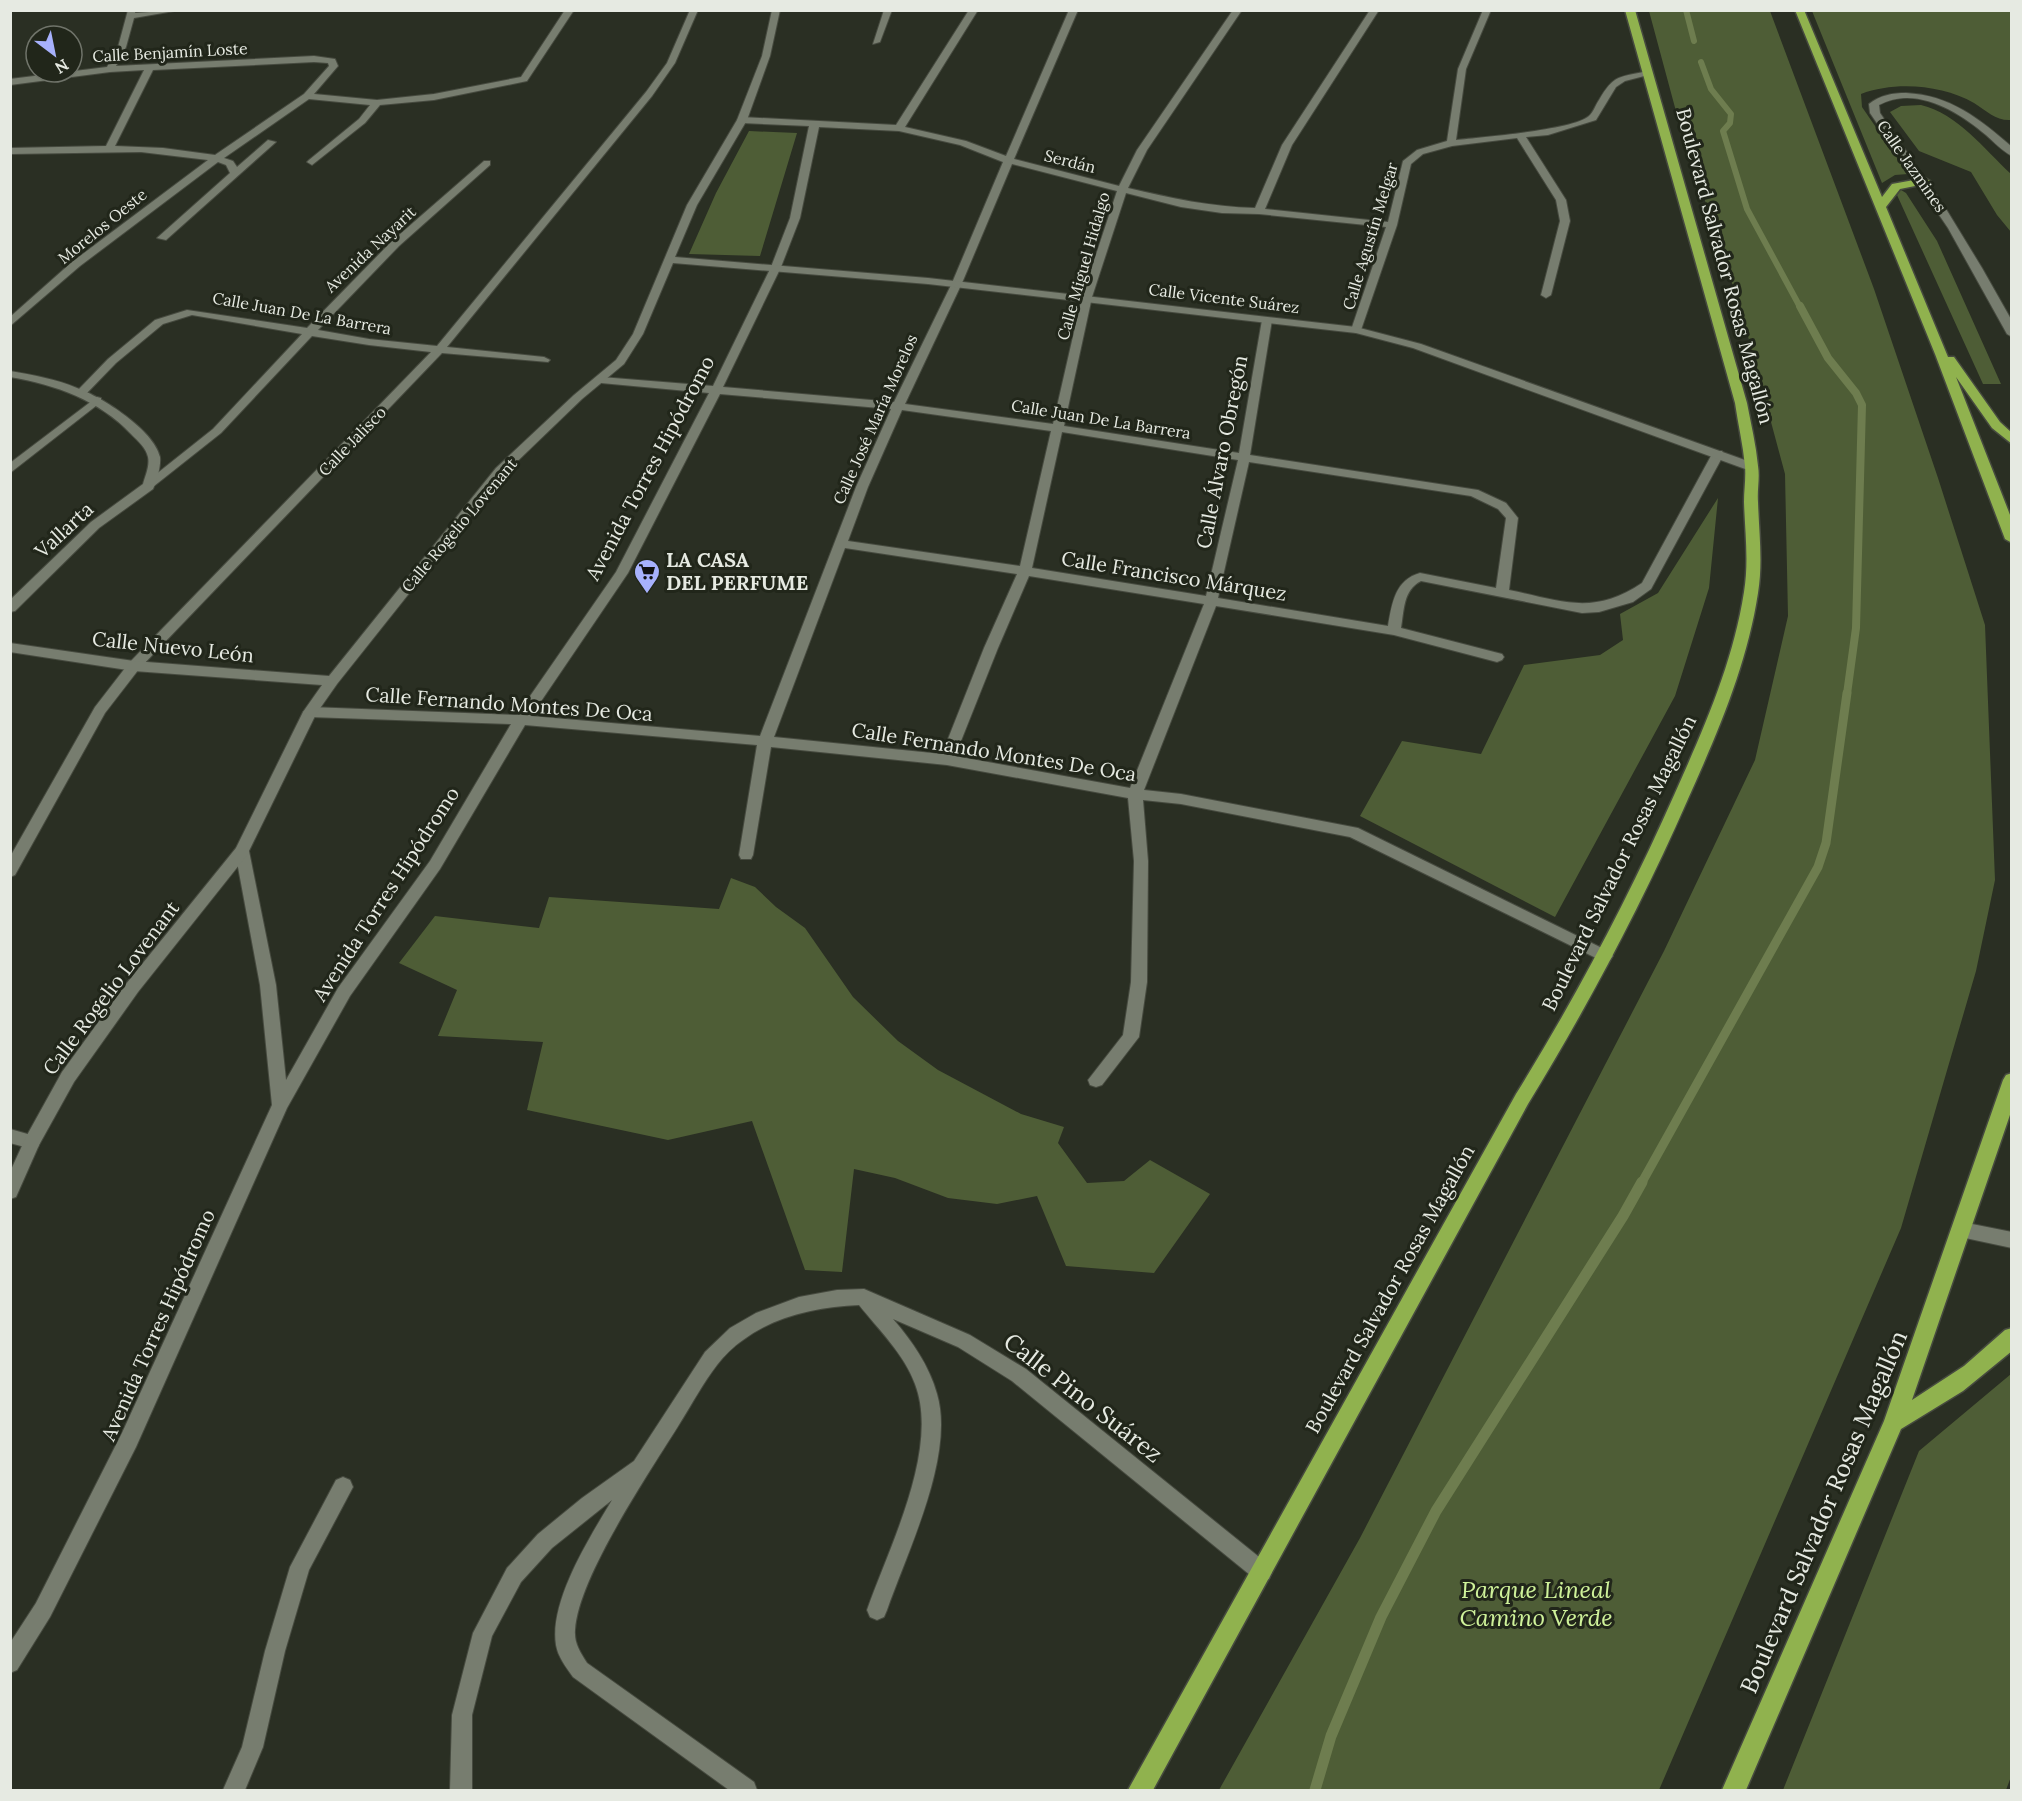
<svg xmlns="http://www.w3.org/2000/svg" width="2022" height="1801" font-family="Lora,serif">
	<rect width="100%" height="100%" fill="#2a2f23"/>
	<path fill="#4e5d36" d="M 1649,11 L 1770,11 L 1874,289 L 1938,478 L 1985,625 L 1995,880 L 1976,971 L 1901,1228 L 1659,1790 L 1219,1790 L 1360,1538 L 1664,951 L 1755,760 L 1788,616 L 1785,474 L 1742,314 L 1677,115 Z
		M 1812,11 L 2011,11 L 2011,120 C 1996,121 1987,111 1974,103 C 1942,85 1896,81 1861,94 L 1862,107 L 1908,174 L 1895,175 L 1882,183 Z
		M 1921,105 C 1958,114 1984,149 2011,174 L 2011,232 L 1997,215 L 1971,172 L 1919,151 L 1890,112 L 1901,106 Z
		M 749,131 L 797,133 L 760,256 L 689,254 L 716,193 Z
		M 1901,190 L 1906,193 L 1937,241 L 2001,384 L 1983,384 L 1897,195 Z
		M 1718,498 L 1709,588 L 1675,696 L 1555,917 L 1360,816 L 1402,741 L 1481,754 L 1524,665 L 1600,655 L 1623,640 L 1620,614 L 1658,593 Z
		M 731,878 L 755,887 L 776,907 L 805,928 L 853,997 L 898,1041 L 938,1070 L 1021,1114 L 1064,1127 L 1058,1143 L 1087,1183 L 1124,1181 L 1150,1160 L 1210,1194 L 1154,1273 L 1066,1266 L 1037,1196 L 997,1204 L 948,1198 L 895,1178 L 854,1169 L 842,1272 L 805,1270 L 752,1121 L 668,1140 L 527,1110 L 543,1042 L 438,1036 L 457,990 L 399,963 L 435,916 L 539,928 L 549,897 L 719,909 Z
		M 2011,1374 L 2012,1774 L 2006,1790 L 1783,1790 L 1919,1451 Z"/>
	<g fill="none" stroke-linecap="round" stroke-linejoin="round">
		<path stroke="#6e7d4f" stroke-width="6" d="M 1686,10 L 1694,41
			M 1701,62 L 1711,89 L 1731,114 L 1730,123 L 1723,131 L 1747,209 L 1800,307"/>
		<path stroke="#6e7d4f" stroke-width="8" d="M 1800,306 L 1828,358 L 1856,393 L 1862,405 L 1856,628 L 1847,694"/>
		<path stroke="#6e7d4f" stroke-width="9" d="M 1641,1184 L 1818,867 L 1826,843 L 1847,693"/>
		<path stroke="#6e7d4f" stroke-width="11" d="M 1315,1790 L 1331,1736 L 1381,1617 L 1436,1511 L 1623,1216 L 1642,1182"/>
		<defs>
			<path id="minor" d="M 128,10 L 136,10 L 135,13 L 180,10 L 134,18 L 126,47 L 116,66 L 314,56 L 335,59 L 338,66 L 314,94 L 377,100 L 434,94 L 521,77 L 565,10 L 574,10 L 527,81 L 434,100 L 380,105 L 365,123 L 312,165 L 307,162 L 309,160 L 359,119 L 370,105 L 309,99 L 224,158 L 233,161 L 237,167 L 268,140 L 276,142 L 166,240 L 157,238 L 230,173 L 226,165 L 218,162 L 80,266 L 10,326 L 10,317 L 72,262 L 208,160 L 141,152 L 10,154 L 10,148 L 106,146 L 144,70 L 110,72 L 10,85 L 10,79 L 107,67 L 118,47 ZM 314,62 L 328,63 L 329,66 L 304,94 L 215,155 L 163,148 L 115,146 L 153,70 Z
				M 690,10 L 698,10 L 675,63 L 652,96 L 447,347 L 544,357 L 550,360 L 548,362 L 442,353 L 139,669 L 105,713 L 15,875 L 10,877 L 10,857 L 95,707 L 129,663 L 431,352 L 369,345 L 312,336 L 221,433 L 149,490 L 145,489 L 145,483 L 213,429 L 302,334 L 192,315 L 163,324 L 116,363 L 86,394 L 78,394 L 78,390 L 108,359 L 155,320 L 187,310 L 307,328 L 391,242 L 484,161 L 490,161 L 490,165 L 399,246 L 318,330 L 369,339 L 437,346 L 646,92 L 667,63 Z
				M 884,10 L 892,10 L 880,42 L 873,44 Z
				M 969,10 L 978,10 L 905,127 L 966,141 L 1006,156 L 1069,10 L 1078,10 L 1014,159 L 1119,186 L 1137,150 L 1233,10 L 1242,10 L 1147,150 L 1128,188 C 1171,198 1211,207 1255,208 L 1282,145 L 1370,10 L 1379,10 L 1292,145 L 1265,209 L 1388,222 L 1403,161 L 1417,150 L 1447,141 L 1458,69 L 1483,10 L 1491,10 L 1466,69 L 1456,140 C 1481,137 1574,130 1589,116 C 1593,113 1596,104 1599,100 C 1614,74 1620,77 1648,71 L 1652,74 L 1625,81 L 1616,87 L 1596,120 L 1548,135 L 1526,137 L 1566,200 L 1570,221 L 1551,295 L 1546,298 L 1541,295 L 1560,221 L 1556,200 L 1517,138 L 1452,146 L 1423,154 L 1411,164 L 1397,225 L 1361,330 L 1356,333 L 1351,330 L 1386,227 L 1259,214 L 1222,213 L 1181,207 L 1126,193 L 1092,297 L 1064,426 L 1239,453 L 1262,320 L 1263,318 L 1271,318 L 1272,320 L 1250,455 L 1478,490 L 1506,503 L 1518,518 L 1509,590 C 1562,601 1593,616 1642,583 L 1712,454 L 1714,451 L 1722,451 L 1724,454 L 1651,589 L 1633,602 L 1599,612 L 1582,613 L 1421,581 C 1403,590 1404,611 1401,628 L 1502,654 L 1504,657 L 1502,660 L 1497,662 L 1394,635 L 1216,606 L 1144,790 L 1181,794 L 1358,828 L 1610,952 L 1613,956 L 1610,960 L 1605,962 L 1600,960 L 1350,837 L 1181,804 L 1143,800 L 1148,861 L 1147,982 L 1139,1037 L 1102,1085 L 1096,1087 L 1090,1085 L 1088,1080 L 1123,1035 L 1131,982 L 1134,861 L 1128,798 L 947,765 L 771,747 L 753,855 L 751,859 L 741,859 L 739,855 L 757,745 L 525,725 L 440,869 L 350,996 L 287,1108 L 136,1447 L 50,1617 L 17,1670 L 10,1673 L 10,1643 L 36,1603 L 122,1433 L 272,1105 L 260,985 L 235,851 L 237,847 L 247,847 L 249,851 L 276,985 L 286,1080 L 338,988 L 430,861 L 511,724 L 310,717 L 303,712 L 310,707 L 517,715 L 616,572 L 709,393 L 601,383 L 595,380 L 601,377 L 713,386 L 771,267 L 790,218 L 809,126 L 742,123 L 737,120 L 742,117 L 896,125 ZM 819,127 L 899,131 L 960,145 L 1003,162 L 952,283 L 894,402 L 723,387 L 781,267 L 800,218 ZM 1012,164 L 1117,191 L 1082,297 L 1053,424 L 905,404 L 962,283 ZM 720,394 L 891,409 L 856,487 L 760,736 L 531,716 L 628,573 ZM 902,410 L 1051,431 L 1020,566 L 848,541 L 868,487 ZM 1062,432 L 1238,460 L 1206,596 L 1032,568 ZM 1249,462 L 1471,496 L 1498,509 L 1506,518 L 1496,588 L 1420,573 C 1395,580 1392,603 1388,626 L 1218,598 ZM 845,548 L 1017,574 L 984,648 L 942,754 L 774,737 ZM 1029,576 L 1204,604 L 1130,788 L 955,756 L 998,648 Z
				M 97,397 L 101,398 L 101,402 L 10,473 L 10,463 Z
				M 10,1129 L 38,1137 L 40,1142 L 38,1147 L 32,1149 L 10,1143 Z
				M 1962,1222 L 2012,1232 L 2012,1248 L 1956,1236 L 1953,1230 L 1956,1224 Z
				M 864,1289 L 970,1335 L 1026,1369 L 1269,1565 L 1272,1572 L 1269,1579 L 1262,1582 L 1255,1579 L 1012,1381 L 958,1347 L 893,1319 C 912,1341 929,1365 937,1394 C 955,1455 908,1550 887,1610 L 884,1617 L 877,1620 L 870,1617 L 867,1610 C 889,1547 940,1449 915,1384 C 904,1354 879,1330 859,1305 C 819,1307 776,1315 743,1340 C 734,1346 723,1357 717,1365 C 703,1383 692,1404 680,1423 C 651,1470 578,1577 575,1630 C 574,1643 580,1652 587,1663 L 754,1782 L 757,1790 L 729,1790 L 573,1677 C 566,1667 558,1657 556,1645 C 549,1601 590,1537 612,1500 L 552,1548 L 521,1582 L 492,1636 L 472,1715 L 472,1790 L 450,1790 L 452,1715 L 473,1633 L 507,1568 L 538,1534 L 582,1498 L 634,1461 L 705,1352 L 730,1328 L 756,1313 L 799,1297 L 837,1290 Z
				M 343,1477 L 350,1480 L 353,1487 L 309,1570 L 285,1651 L 263,1747 L 245,1790 L 223,1790 L 242,1747 L 265,1651 L 290,1567 L 336,1480 Z"/>
			<path id="tertiary" d="M 772,10 L 780,10 L 770,56 L 747,120 L 697,205 L 675,257 L 928,278 L 1356,327 L 1421,344 L 1756,464 L 1758,467 L 1752,471 L 1748,470 L 1413,348 L 1356,333 L 928,284 L 673,263 L 643,334 L 624,364 L 582,399 L 504,474 L 337,684 L 316,714 L 247,855 L 138,992 L 74,1082 L 39,1145 L 16,1197 L 10,1199 L 10,1172 L 26,1137 L 62,1072 L 126,984 L 236,848 L 303,712 L 322,685 L 134,671 L 10,652 L 10,643 L 134,661 L 329,676 L 496,468 L 574,395 L 616,360 L 633,334 L 687,205 L 737,120 L 762,56 Z
				M 1906,93 C 1950,95 1980,119 2012,147 L 2012,156 C 2002,151 1994,142 1986,135 C 1958,111 1915,85 1879,105 L 1880,113 L 1946,209 L 1982,268 L 2012,321 L 2012,337 L 2007,334 L 1948,228 L 1870,113 L 1869,104 C 1880,95 1893,93 1906,93 Z
				M 10,371 C 33,375 56,379 77,388 C 102,397 154,430 160,457 C 161,466 157,481 153,489 L 99,528 L 15,611 L 10,612 L 10,600 L 91,522 L 143,484 C 145,476 150,466 148,457 C 146,448 138,441 131,434 C 99,400 56,385 10,377 Z"/>
			<path id="trunk" d="M 1625,10 L 1635,10 L 1747,403 C 1751,424 1756,445 1758,466 C 1760,478 1757,490 1758,502 C 1759,533 1763,562 1758,593 C 1747,665 1718,732 1688,799 C 1642,904 1588,1006 1528,1104 L 1153,1790 L 1128,1790 L 1516,1094 C 1576,997 1629,897 1675,793 C 1704,728 1733,663 1744,592 C 1749,561 1745,533 1744,502 C 1744,490 1746,478 1745,466 C 1743,445 1738,424 1735,403 Z
				M 1795,10 L 1804,10 L 1882,197 L 1892,184 L 1925,178 L 1930,181 L 1925,184 L 1900,189 L 1886,207 L 1948,357 L 1954,357 L 2000,422 L 2012,433 L 2012,444 L 1992,428 L 1956,377 L 2012,520 L 2012,543 L 2005,539 L 1935,354 Z
				M 2012,1073 L 2012,1109 L 1912,1400 L 1964,1366 L 2005,1330 L 2012,1328 L 2012,1351 L 1963,1391 L 1901,1429 L 1746,1790 L 1722,1790 L 1884,1421 L 2003,1080 L 2006,1075 Z"/>
		</defs>
		<use href="#minor" stroke="#464a3f" stroke-width="2"/>
		<use href="#tertiary" stroke="#464a3f" stroke-width="2"/>
		<use href="#trunk" stroke="#464a3f" stroke-width="3"/>
		<use href="#minor" fill="#777d6f" fill-rule="evenodd"/>
		<use href="#tertiary" fill="#777d6f" fill-rule="evenodd"/>
		<use href="#trunk" fill="#90b24e" fill-rule="evenodd"/>
	</g>
	<defs>
		<symbol id="supermarket-pin" viewBox="-11 -11 22 30"><path d="M0 17L-7.5 6A9.5 9.5 0 1 1 7.5 6Z" fill="#a7b1fc" stroke="#21261a"/><path d="M-6-5.5h2.5l.6 2H6L4.5 2H-2.5L-4.4-4H-6ZM-1.5 3.2a1.3 1.3 0 1 0 .1 0ZM3 3.2a1.3 1.3 0 1 0 .1 0Z" fill="#111"/></symbol>
	</defs>
	<g fill-rule="evenodd">
		<use href="#supermarket-pin" x="632" y="557" width="30" height="40"/>
	</g>
	<g text-anchor="middle" stroke-width="6" stroke-linejoin="round" paint-order="stroke">
		<g font-size="16" fill="#e6eae2" stroke="#21261a">
			<text transform="translate(170 52) rotate(-3)" y="6">Calle Benjamín Loste</text>
			<text transform="translate(1070 161) rotate(14)" y="6">Serdán</text>
			<text transform="translate(1912 166) rotate(55)" y="6">Calle Jazmines</text>
			<text transform="translate(102 226) rotate(-39)" y="6">Morelos Oeste</text>
			<text transform="translate(1370 236) rotate(-73)" y="6">Calle Agustín Melgar</text>
			<text transform="translate(370 249) rotate(-43)" y="6">Avenida Nayarit</text>
			<text transform="translate(1083 266) rotate(-74)" y="6">Calle Miguel Hidalgo</text>
			<text transform="translate(1224 298) rotate(7)" y="6">Calle Vicente Suárez</text>
			<text transform="translate(302 313) rotate(10)" y="6">Calle Juan De La Barrera</text>
			<text transform="translate(875 419) rotate(-66)" y="6">Calle José María Morelos</text>
			<text transform="translate(1101 419) rotate(9)" y="6">Calle Juan De La Barrera</text>
			<text transform="translate(352 441) rotate(-46)" y="6">Calle Jalisco</text>
			<text transform="translate(459 525) rotate(-50)" y="6">Calle Rogelio Lovenant</text>
		</g>
		<g font-size="20" fill="#e6eae2" stroke="#21261a">
			<text transform="translate(1725 266) rotate(75)" y="7">Boulevard Salvador Rosas Magallón</text>
			<text transform="translate(1222 452) rotate(-79)" y="7">Calle Álvaro Obregón</text>
			<text transform="translate(650 468) rotate(-62)" y="7">Avenida Torres Hipódromo</text>
			<text transform="translate(64 530) rotate(-43)" y="7">Vallarta</text>
			<text transform="translate(1174 576) rotate(9)" y="7">Calle Francisco Márquez</text>
			<text transform="translate(173 647) rotate(6)" y="7">Calle Nuevo León</text>
			<text transform="translate(509 704) rotate(4)" y="7">Calle Fernando Montes De Oca</text>
			<text transform="translate(994 752) rotate(9)" y="7">Calle Fernando Montes De Oca</text>
			<text transform="translate(1619 863) rotate(-64)" y="7">Boulevard Salvador Rosas Magallón</text>
			<text transform="translate(386 894) rotate(-57)" y="7">Avenida Torres Hipódromo</text>
			<text transform="translate(111 988) rotate(-53)" y="7">Calle Rogelio Lovenant</text>
			<text transform="translate(1390 1289) rotate(-61)" y="7">Boulevard Salvador Rosas Magallón</text>
			<text transform="translate(158 1325) rotate(-66)" y="7">Avenida Torres Hipódromo</text>
		</g>
		<g font-size="20" font-weight="bold" fill="#e6eae2" stroke="#21261a" text-anchor="start">
			<text x="666" y="567">LA CASA<tspan x="666" dy="23">DEL PERFUME</tspan></text>
		</g>
		<g font-size="24" fill="#e6eae2" stroke="#21261a">
			<text transform="translate(1083 1398) rotate(38)" y="8">Calle Pino Suárez</text>
			<text transform="translate(1824 1512) rotate(-67)" y="8">Boulevard Salvador Rosas Magallón</text>
		</g>
		<g font-size="24" font-style="italic" fill="#cff29a" stroke="#21261a">
			<text x="1536" y="1598">Parque Lineal<tspan x="1536" dy="28">Camino Verde</tspan></text>
		</g>
	</g>
	<rect width="2022" height="1801" fill="none" stroke="#e6eae2" stroke-width="24"/>
	<g transform="translate(54 54) rotate(148)"><circle r="28" fill="#21261a" stroke="#70746a" stroke-width="1.5"/>
	<path d="M0-4.5L10 22L0 15L-10 22Z" fill="#a7b1fc"/>
	<text y="-9" font-size="16" font-weight="bold" text-anchor="middle" fill="#e6eae2">N</text>
	</g>
</svg>
